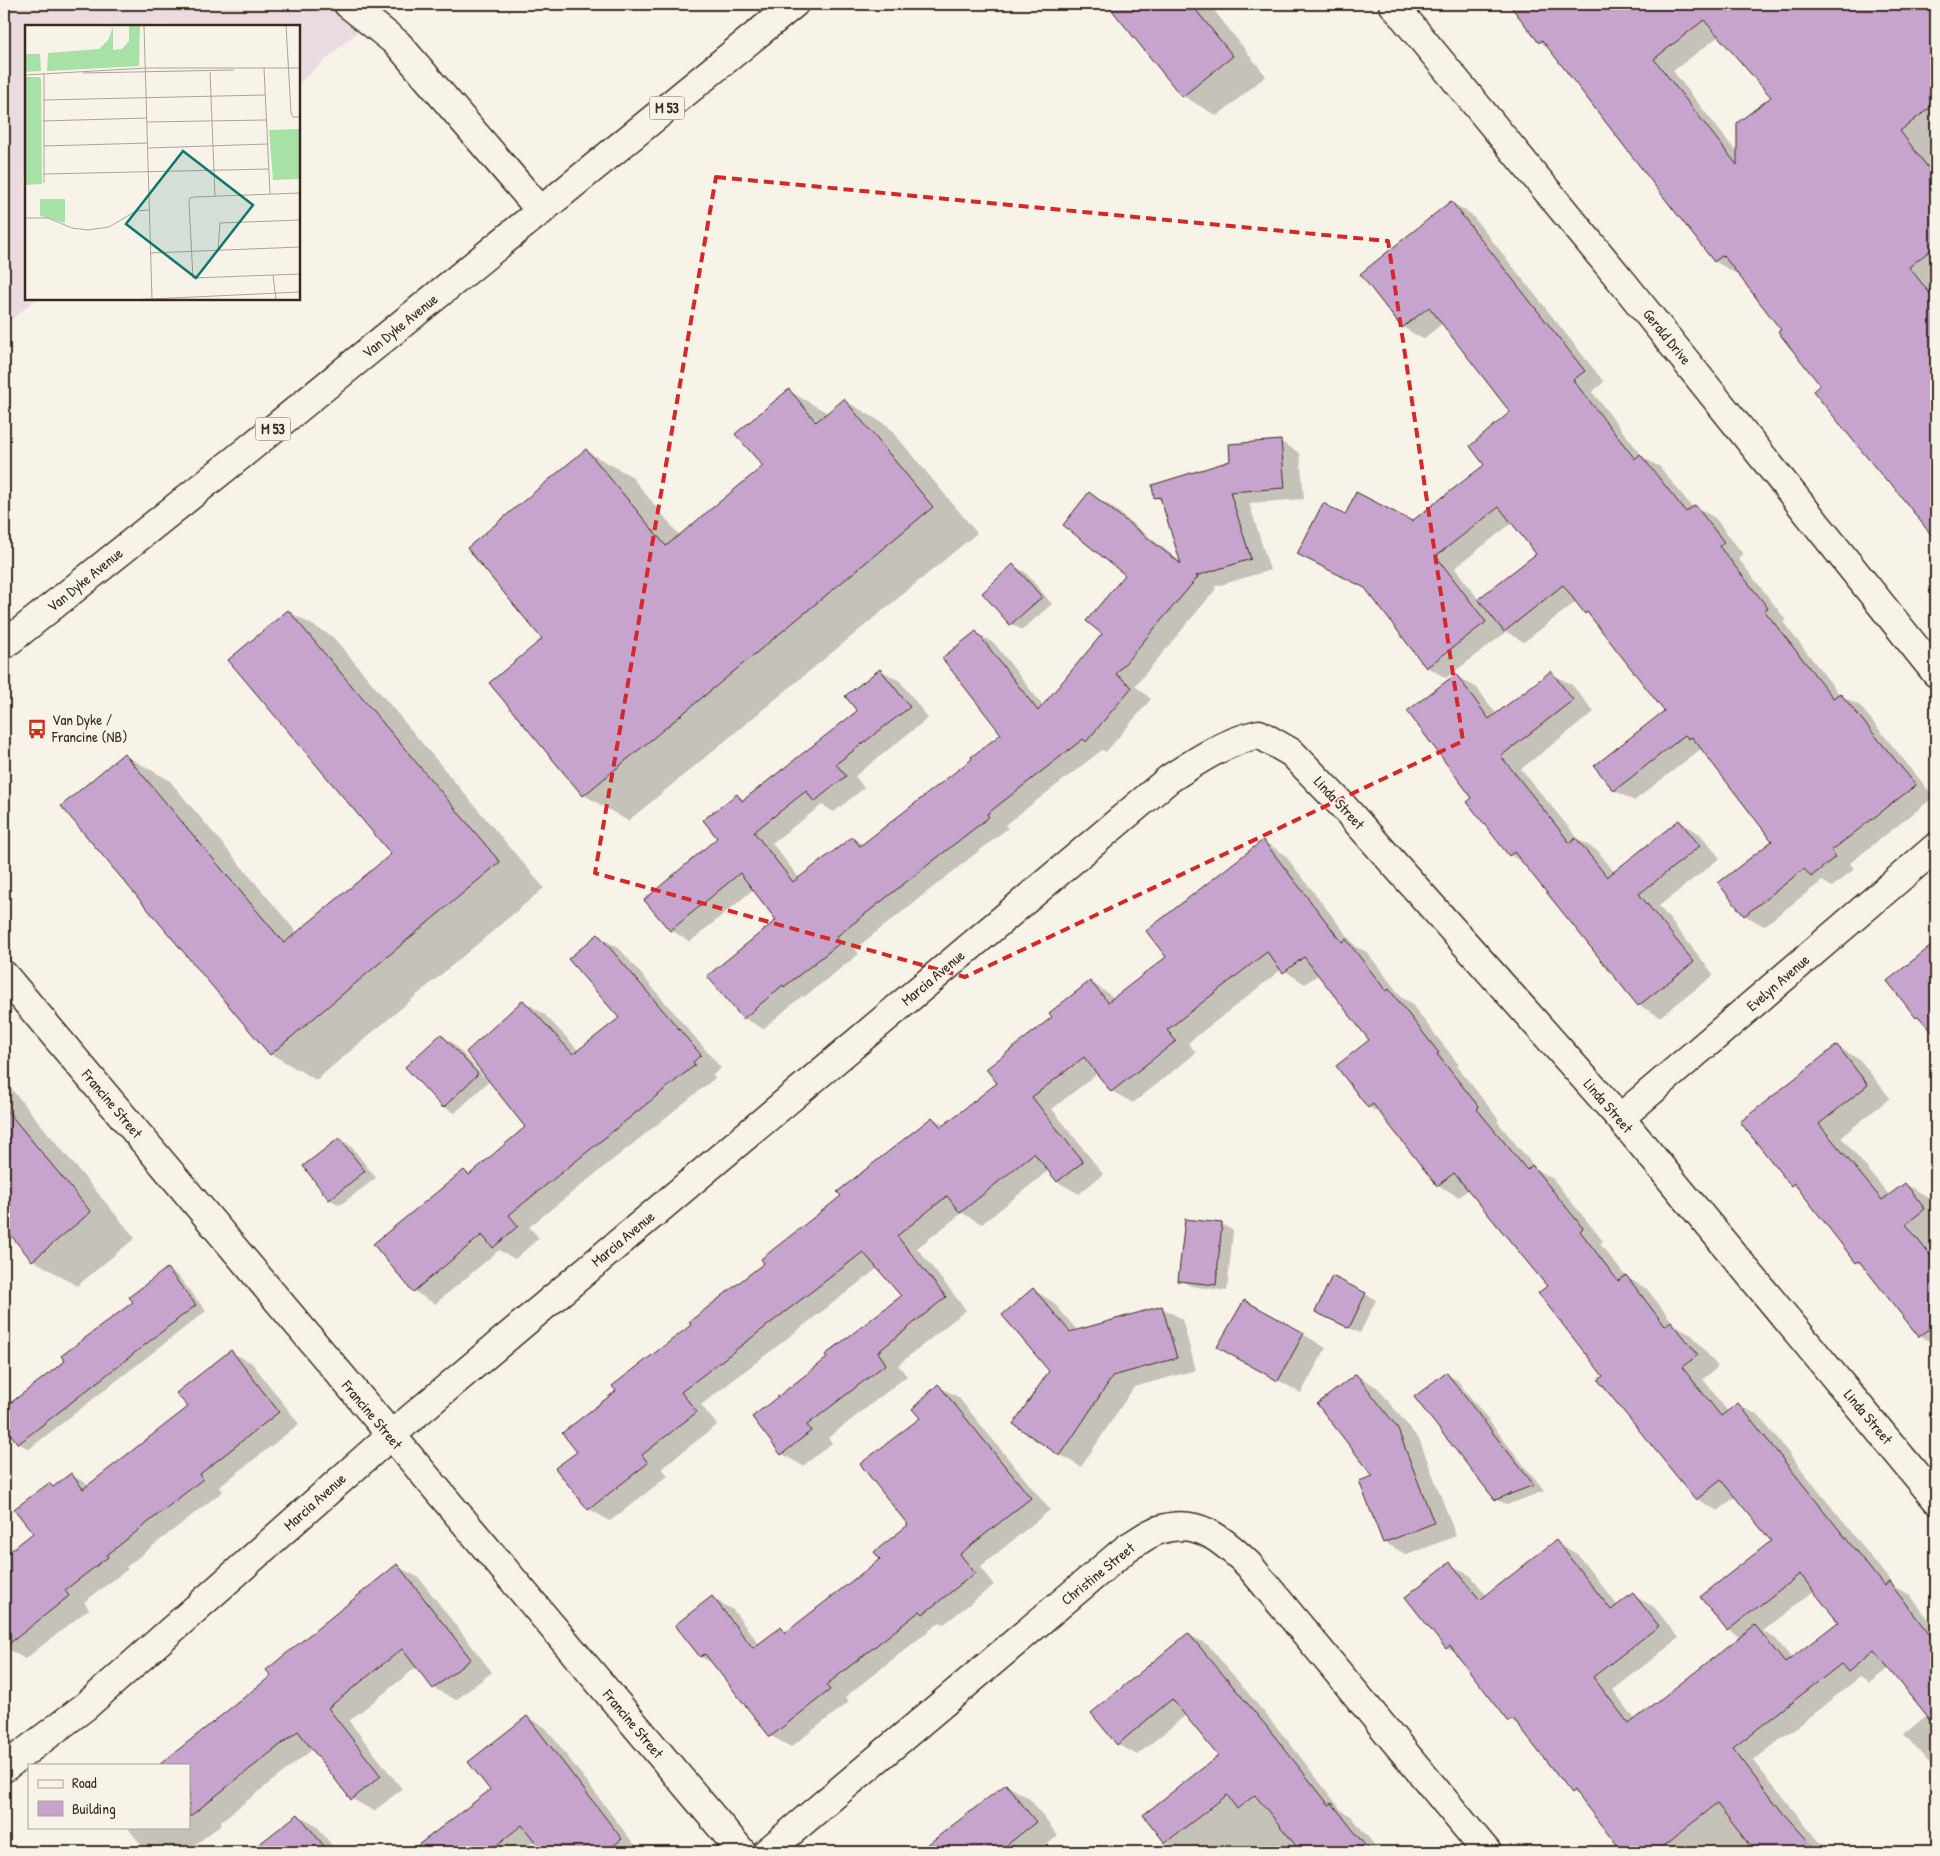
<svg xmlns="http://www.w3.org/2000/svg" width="1940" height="1856" font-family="'Patrick Hand',sans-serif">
	<rect width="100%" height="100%" fill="#f7f3e8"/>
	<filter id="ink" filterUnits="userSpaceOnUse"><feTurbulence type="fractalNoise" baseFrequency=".02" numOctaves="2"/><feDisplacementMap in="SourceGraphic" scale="10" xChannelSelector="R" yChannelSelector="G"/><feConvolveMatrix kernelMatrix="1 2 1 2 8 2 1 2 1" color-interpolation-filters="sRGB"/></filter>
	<g filter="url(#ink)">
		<path fill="#e9dbe0" d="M 4,4 L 389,4 L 299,83 L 299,26 L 26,26 L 26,299 L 36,299 L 4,326 Z"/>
		<path fill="#0003" fill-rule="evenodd" d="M 1111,4 L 1209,4 L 1266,76 L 1217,116 L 1183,96 L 1110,5 Z
			M 1510,4 L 1936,4 L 1936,539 L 1894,485 L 1888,481 L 1783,330 L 1737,271 L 1735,273 L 1714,261 L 1549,47 L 1540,42 ZM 1719,36 L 1772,97 L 1738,154 L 1673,71 Z
			M 1451,202 L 1471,214 L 1604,382 L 1592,392 L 1644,458 L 1660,467 L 1693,508 L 1695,506 L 1715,518 L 1743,554 L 1738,558 L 1786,620 L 1783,622 L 1840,695 L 1860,706 L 1934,797 L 1850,863 L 1854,869 L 1832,887 L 1822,881 L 1764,926 L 1744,915 L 1774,841 L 1702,748 L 1634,801 L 1614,790 L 1666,711 L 1592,616 L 1586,613 L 1577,601 L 1524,642 L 1501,629 L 1505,633 L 1446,678 L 1427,667 L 1368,590 L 1299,553 L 1346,516 L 1413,522 L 1486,465 L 1512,413 L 1443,323 L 1423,339 L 1403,327 L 1362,274 ZM 1513,522 L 1538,554 L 1479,600 L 1455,568 Z
			M 789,391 L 828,413 L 844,400 L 888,426 L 977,533 L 628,821 L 584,795 L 544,639 L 586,451 L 631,476 L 680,536 L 764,467 Z
			M 1281,442 L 1300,453 L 1304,499 L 1249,503 L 1270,570 L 1214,587 L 1216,589 L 1135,686 L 1151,699 L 1106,752 L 1102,750 L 1005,825 L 1008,828 L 855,949 L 859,954 L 804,997 L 802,996 L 763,1029 L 744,1018 L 778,920 L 754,889 L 690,942 L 671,930 L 646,900 L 719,838 L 737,795 L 745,800 L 859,711 L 880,670 L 900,681 L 928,718 L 855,776 L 864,788 L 834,812 L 822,805 L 772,843 L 800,879 L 852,838 L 864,845 L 974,760 L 1003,734 L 976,633 L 995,644 L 1043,706 L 1104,634 L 1127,575 L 1089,493 L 1108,504 L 1181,562 L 1162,501 L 1155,497 Z
			M 1014,566 L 1025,572 L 1052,604 L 1022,630 L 1011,624 L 984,593 Z
			M 288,611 L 333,637 L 544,888 L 316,1080 L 271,1054 L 124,755 L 169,780 L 298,934 L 392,854 Z
			M 1551,673 L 1572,685 L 1594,712 L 1521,769 L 1579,840 L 1598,851 L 1614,872 L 1679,821 L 1700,834 L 1720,858 L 1659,906 L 1714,975 L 1660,1017 L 1639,1005 L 1525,864 L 1510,855 L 1474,798 L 1456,676 L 1477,688 L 1497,715 Z
			M 1263,841 L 1284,854 L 1356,947 L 1367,952 L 1402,998 L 1410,1002 L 1459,1065 L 1457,1066 L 1499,1120 L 1497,1121 L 1537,1170 L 1553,1179 L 1603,1241 L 1600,1244 L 1626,1277 L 1647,1289 L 1674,1324 L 1692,1335 L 1718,1367 L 1703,1379 L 1728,1412 L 1738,1404 L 1759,1416 L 1895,1587 L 1910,1595 L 1936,1629 L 1936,1771 L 1904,1734 L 1927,1715 L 1889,1668 L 1869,1683 L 1860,1677 L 1753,1761 L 1828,1852 L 1625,1852 L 1581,1797 L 1572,1792 L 1522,1728 L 1510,1721 L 1459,1655 L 1447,1648 L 1407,1597 L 1450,1564 L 1471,1576 L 1487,1596 L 1556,1542 L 1577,1554 L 1618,1606 L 1633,1595 L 1654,1607 L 1679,1638 L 1613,1690 L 1636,1720 L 1741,1638 L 1728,1630 L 1773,1542 L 1736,1496 L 1718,1511 L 1697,1499 L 1604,1376 L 1548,1286 L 1469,1189 L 1459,1197 L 1438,1185 L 1382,1115 L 1369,1107 L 1371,1040 L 1319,974 L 1305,984 L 1282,969 L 1188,1043 L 1196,1053 L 1133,1103 L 1112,1091 L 1098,1073 L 1052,1109 L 1103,1174 L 1079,1194 L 1058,1182 L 1049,1170 L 982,1224 L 962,1213 L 917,1248 L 966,1310 L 898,1365 L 907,1376 L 828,1438 L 832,1443 L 803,1466 L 782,1454 L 829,1359 L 902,1296 L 878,1268 L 701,1405 L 717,1425 L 662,1468 L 668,1476 L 610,1521 L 589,1509 L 578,1452 L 618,1392 L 933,1118 L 945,1125 L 999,1084 L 1054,1017 L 1091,982 L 1115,998 L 1168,957 ZM 1815,1590 L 1840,1622 L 1792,1659 L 1776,1639 L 1763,1631 Z
			M 598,936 L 619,948 L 721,1068 L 713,1075 L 715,1078 L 529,1227 L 539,1238 L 515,1259 L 499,1250 L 435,1304 L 414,1291 L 374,1245 L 464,1171 L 471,1175 L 527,1128 L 490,1080 L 455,1113 L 444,1107 L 441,1036 L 452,1042 L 487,1080 L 523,1001 L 544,1014 L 579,1051 L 620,1018 Z
			M 1936,944 L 1936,1034 L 1925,1022 L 1917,1017 L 1889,981 Z
			M 1837,1046 L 1860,1060 L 1890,1098 L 1841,1137 L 1890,1196 L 1905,1184 L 1928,1197 L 1936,1208 L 1936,1231 L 1928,1238 L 1936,1248 L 1936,1349 L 1932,1343 L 1920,1336 L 1866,1267 L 1857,1262 L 1800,1190 L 1792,1185 Z
			M 4,1080 L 135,1238 L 77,1286 L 33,1260 L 4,1225 Z
			M 340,1139 L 351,1146 L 376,1178 L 340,1205 L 329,1199 Z
			M 1186,1220 L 1222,1224 L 1233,1231 L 1227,1291 L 1191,1286 L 1180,1280 Z
			M 167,1269 L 178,1276 L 206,1311 L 29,1449 L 18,1443 L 4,1424 L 4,1410 L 67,1361 L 135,1302 Z
			M 1033,1290 L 1053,1302 L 1078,1331 L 1162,1308 L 1182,1319 L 1196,1370 L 1134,1387 L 1081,1467 L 1061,1455 L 1051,1371 Z
			M 1365,1294 L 1376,1300 L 1360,1333 L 1328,1318 Z
			M 1303,1334 L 1326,1348 L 1301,1393 L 1242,1360 Z
			M 231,1352 L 252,1363 L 299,1424 L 219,1487 L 223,1491 L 126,1567 L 128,1569 L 84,1602 L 89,1609 L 25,1659 L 4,1647 L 4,1558 L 34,1534 L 50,1484 L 55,1487 L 71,1475 L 90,1485 L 190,1408 Z
			M 1446,1374 L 1457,1380 L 1544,1491 L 1507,1505 L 1495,1499 Z
			M 1356,1375 L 1378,1388 L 1420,1441 L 1456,1536 L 1407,1555 L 1384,1542 L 1375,1477 Z
			M 938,1386 L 958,1397 L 1050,1510 L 980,1567 L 994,1585 L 944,1624 L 940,1622 L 845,1697 L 849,1702 L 791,1747 L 771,1736 L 716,1665 L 701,1657 L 677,1626 L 712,1598 L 733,1610 L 760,1645 L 781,1628 L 788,1632 L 882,1559 L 910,1526 L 922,1418 Z
			M 397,1566 L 419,1578 L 492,1672 L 456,1700 L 434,1688 L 418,1666 L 349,1721 L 402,1789 L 374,1811 L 352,1799 L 313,1749 L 221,1821 L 222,1824 L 186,1852 L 147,1852 L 127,1827 L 189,1827 L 189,1765 L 272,1676 Z
			M 1188,1634 L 1208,1645 L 1288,1741 L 1342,1811 L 1351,1816 L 1380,1852 L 1183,1852 L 1166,1842 L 1220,1757 L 1186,1715 L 1137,1755 L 1118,1744 Z
			M 527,1717 L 546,1728 L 640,1852 L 545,1852 L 536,1840 L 520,1852 L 437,1852 L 427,1840 L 491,1790 Z
			M 1006,1785 L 1029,1798 L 1058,1836 L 1037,1852 L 920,1852 Z
			M 298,1815 L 316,1825 L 337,1852 L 262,1852 Z"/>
		<path fill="#c7a4ce" stroke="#3b2a1e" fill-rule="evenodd" d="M 1107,4 L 1191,4 L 1233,56 L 1182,97 Z
			M 1509,4 L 1936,4 L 1936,103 L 1900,131 L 1936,178 L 1936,246 L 1909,267 L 1936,301 L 1936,541 L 1889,481 L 1887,482 L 1813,391 L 1820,385 L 1778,332 L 1781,330 L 1723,255 L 1714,262 L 1542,40 L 1539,43 ZM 1704,20 L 1771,97 L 1737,123 L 1737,165 L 1654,59 Z
			M 1451,201 L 1585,371 L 1573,380 L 1635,459 L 1640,454 L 1686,512 L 1695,505 L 1724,542 L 1719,546 L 1768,608 L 1764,610 L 1833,698 L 1840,693 L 1916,785 L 1831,851 L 1835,857 L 1811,877 L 1804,869 L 1744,916 L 1718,883 L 1772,841 L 1692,737 L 1689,739 L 1685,735 L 1614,791 L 1594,766 L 1664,711 L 1587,612 L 1585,614 L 1563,585 L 1504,632 L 1478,599 L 1536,554 L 1499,507 L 1436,556 L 1486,622 L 1426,668 L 1365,588 L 1297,554 L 1323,503 L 1345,515 L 1356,492 L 1412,521 L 1484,465 L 1470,446 L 1510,412 L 1429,307 L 1402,328 L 1360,274 Z
			M 789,389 L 816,422 L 844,399 L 933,507 L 583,796 L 489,683 L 542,639 L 467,548 L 586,449 L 666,546 L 763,466 L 735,434 Z
			M 1281,440 L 1285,488 L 1230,492 L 1251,559 L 1196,576 L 1198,577 L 1116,674 L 1132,687 L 1086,742 L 1083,739 L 987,814 L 989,817 L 836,937 L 840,943 L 784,987 L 783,985 L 743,1019 L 707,976 L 776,920 L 740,873 L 670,931 L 644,900 L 717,838 L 703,820 L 737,794 L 742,801 L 857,711 L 845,696 L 880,669 L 910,707 L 836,764 L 846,776 L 814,802 L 806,791 L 754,832 L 793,882 L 852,837 L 860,846 L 972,759 L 971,757 L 1001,734 L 942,658 L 976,631 L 1038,711 L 1102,634 L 1086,621 L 1125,575 L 1063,525 L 1089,492 L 1181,564 L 1160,497 L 1154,498 L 1152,485 L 1230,461 L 1229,444 Z
			M 1013,564 L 1042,597 L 1010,625 L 982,593 Z
			M 288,610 L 500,862 L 270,1055 L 61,806 L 124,753 L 284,943 L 391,854 L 228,660 Z
			M 1551,671 L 1573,700 L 1501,756 L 1570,843 L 1576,838 L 1607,877 L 1679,820 L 1700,846 L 1639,894 L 1694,962 L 1638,1006 L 1514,852 L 1509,856 L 1467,802 L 1472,798 L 1407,711 L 1456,674 L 1489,719 Z
			M 1263,840 L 1342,942 L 1346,939 L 1386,991 L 1389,989 L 1439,1053 L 1437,1054 L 1479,1107 L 1477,1109 L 1527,1170 L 1532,1165 L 1583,1228 L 1580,1231 L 1618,1281 L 1626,1275 L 1665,1326 L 1671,1321 L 1698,1355 L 1682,1367 L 1721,1416 L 1738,1403 L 1884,1586 L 1889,1582 L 1936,1643 L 1936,1728 L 1874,1651 L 1848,1672 L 1841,1664 L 1733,1748 L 1783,1813 L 1818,1852 L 1755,1852 L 1717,1804 L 1655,1852 L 1622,1852 L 1574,1790 L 1571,1793 L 1513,1719 L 1509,1722 L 1450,1646 L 1446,1649 L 1405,1597 L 1450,1562 L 1480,1600 L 1556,1540 L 1611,1610 L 1633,1593 L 1659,1626 L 1593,1677 L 1629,1724 L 1755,1625 L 1785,1663 L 1838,1622 L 1800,1574 L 1727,1631 L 1700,1597 L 1771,1541 L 1721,1480 L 1696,1500 L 1598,1380 L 1603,1376 L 1538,1293 L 1547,1286 L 1454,1173 L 1437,1186 L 1373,1104 L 1368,1108 L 1336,1066 L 1369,1040 L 1304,957 L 1283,973 L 1267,952 L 1167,1030 L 1176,1041 L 1111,1092 L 1084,1057 L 1032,1097 L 1083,1162 L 1057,1182 L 1034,1153 L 960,1213 L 947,1196 L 897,1236 L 946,1297 L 878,1352 L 886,1364 L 807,1425 L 811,1431 L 781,1455 L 752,1417 L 827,1358 L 825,1355 L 901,1296 L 863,1252 L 681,1392 L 697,1412 L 642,1455 L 648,1463 L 588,1510 L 555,1468 L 577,1452 L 562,1433 L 616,1391 L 612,1386 L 691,1325 L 689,1322 L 764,1263 L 761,1259 L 841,1196 L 837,1192 L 932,1117 L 941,1127 L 997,1083 L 986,1069 L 1052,1017 L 1049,1013 L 1090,981 L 1108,1002 L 1166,957 L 1146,931 Z
			M 598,934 L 701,1055 L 693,1062 L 695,1065 L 509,1215 L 518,1226 L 493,1248 L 482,1235 L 413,1292 L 373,1244 L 464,1170 L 469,1175 L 525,1127 L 466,1052 L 523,1000 L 573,1054 L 619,1018 L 568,959 Z
			M 1936,942 L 1936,1036 L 1918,1016 L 1916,1018 L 1887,981 Z
			M 441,1034 L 478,1074 L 443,1108 L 405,1067 Z
			M 1837,1045 L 1868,1085 L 1819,1124 L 1882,1200 L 1905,1183 L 1925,1209 L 1906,1224 L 1936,1263 L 1936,1324 L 1919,1337 L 1859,1261 L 1856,1263 L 1794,1183 L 1791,1186 L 1740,1122 Z
			M 4,1107 L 91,1212 L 32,1261 L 4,1227 Z
			M 339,1138 L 365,1171 L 329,1200 L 303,1166 Z
			M 1185,1219 L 1222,1223 L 1216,1285 L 1178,1281 Z
			M 167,1268 L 196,1305 L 18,1444 L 4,1426 L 4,1408 L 65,1361 L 61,1356 L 133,1302 L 129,1297 Z
			M 1332,1276 L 1366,1293 L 1349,1328 L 1315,1312 Z
			M 1033,1288 L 1070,1332 L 1162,1306 L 1177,1358 L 1113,1376 L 1060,1456 L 1013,1424 L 1049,1371 L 1002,1315 Z
			M 1244,1300 L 1304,1333 L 1278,1381 L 1217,1347 Z
			M 231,1350 L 279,1412 L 200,1474 L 203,1479 L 107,1555 L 108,1557 L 65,1590 L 69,1596 L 4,1648 L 4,1556 L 33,1533 L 14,1509 L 49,1483 L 53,1487 L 71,1473 L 83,1489 L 188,1407 L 176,1393 Z
			M 1446,1372 L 1486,1424 L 1534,1485 L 1495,1500 L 1414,1397 Z
			M 1356,1374 L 1397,1427 L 1434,1523 L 1383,1543 L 1359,1481 L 1373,1476 L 1317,1404 Z
			M 938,1384 L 1031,1498 L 960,1554 L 975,1573 L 923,1614 L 920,1611 L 826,1685 L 830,1690 L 770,1737 L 705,1654 L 700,1657 L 675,1625 L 712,1596 L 753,1648 L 781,1627 L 785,1633 L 880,1559 L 874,1552 L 908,1525 L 860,1464 L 920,1418 L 912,1409 Z
			M 397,1564 L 471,1659 L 433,1689 L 402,1649 L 328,1708 L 381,1776 L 351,1800 L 298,1731 L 189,1817 L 189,1765 L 159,1765 L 271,1676 L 266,1670 Z
			M 1188,1633 L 1268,1728 L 1329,1805 L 1332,1803 L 1370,1852 L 1301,1852 L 1255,1795 L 1237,1809 L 1227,1795 L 1165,1843 L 1143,1815 L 1218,1756 L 1172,1699 L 1117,1745 L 1091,1713 Z
			M 527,1716 L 622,1839 L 605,1852 L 543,1852 L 522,1825 L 488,1852 L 409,1852 L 490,1790 L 468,1762 Z
			M 1006,1784 L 1036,1822 L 998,1852 L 918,1852 Z
			M 298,1814 L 329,1852 L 249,1852 Z"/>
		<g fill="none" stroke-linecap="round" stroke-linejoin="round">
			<defs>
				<path id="minor" d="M 348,4 L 398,44 L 541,211
					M 1393,4 L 1624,284 L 1936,673
					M 4,975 L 742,1852
					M 1620,1118 L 1936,847
					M 4,1768 L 86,1706 L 390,1436 L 1169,779 C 1198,760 1225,742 1259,734 L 1292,753 L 1341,804 L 1620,1118 L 1936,1499
					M 767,1852 L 1128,1547 C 1138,1542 1148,1533 1159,1530 C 1198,1517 1222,1540 1248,1564 L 1487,1852"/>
				<path id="major" d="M 4,645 L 240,456 L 794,4"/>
			</defs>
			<use href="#minor" stroke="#3b2a1e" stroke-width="31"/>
			<use href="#major" stroke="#3b2a1e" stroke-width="31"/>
			<use href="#minor" stroke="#f7f3e8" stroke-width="28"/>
			<use href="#major" stroke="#f7f3e8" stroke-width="28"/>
		</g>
	</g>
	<path fill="none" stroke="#d62828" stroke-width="4" stroke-dasharray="10 6" stroke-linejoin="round" d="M 716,177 L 1388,241 L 1463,741 L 965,977 L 595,873 Z"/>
	<defs>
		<symbol id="bus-bare" viewBox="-9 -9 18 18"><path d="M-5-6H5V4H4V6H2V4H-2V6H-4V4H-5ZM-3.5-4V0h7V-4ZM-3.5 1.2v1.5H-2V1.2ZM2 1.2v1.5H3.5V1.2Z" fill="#c8321e" stroke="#f7f3e8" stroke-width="2.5" paint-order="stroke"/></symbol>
	</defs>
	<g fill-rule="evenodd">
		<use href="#bus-bare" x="23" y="715" width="28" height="28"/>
	</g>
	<g text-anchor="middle" stroke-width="4" stroke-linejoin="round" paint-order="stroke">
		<g fill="#f7f3e8" stroke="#73665b" stroke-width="1">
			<rect x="649.5" y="96.5" width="35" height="23" rx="4"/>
			<rect x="255.5" y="417.5" width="35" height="23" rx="4"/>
		</g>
		<g font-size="14" font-weight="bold" fill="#3b2a1e">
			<text x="667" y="113">M 53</text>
			<text x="273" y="434">M 53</text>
		</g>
		<g font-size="15" fill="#3b2a1e" stroke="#f7f3e8">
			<text transform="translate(400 326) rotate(-39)" y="5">Van Dyke Avenue</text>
			<text transform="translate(1667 337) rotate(51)" y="5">Gerald Drive</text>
			<text transform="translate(85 580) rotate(-39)" y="5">Van Dyke Avenue</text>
			<text transform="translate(1339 803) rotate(47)" y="5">Linda Street</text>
			<text transform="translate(933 978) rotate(-40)" y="5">Marcia Avenue</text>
			<text transform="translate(1778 983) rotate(-41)" y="5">Evelyn Avenue</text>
			<text transform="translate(112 1104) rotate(50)" y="5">Francine Street</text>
			<text transform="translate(1608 1106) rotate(49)" y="5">Linda Street</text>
			<text transform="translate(623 1239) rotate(-40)" y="5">Marcia Avenue</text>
			<text transform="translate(372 1415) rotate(50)" y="5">Francine Street</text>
			<text transform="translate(1868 1417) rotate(50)" y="5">Linda Street</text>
			<text transform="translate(315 1502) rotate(-42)" y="5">Marcia Avenue</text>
			<text transform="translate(1098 1574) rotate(-39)" y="5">Christine Street</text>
			<text transform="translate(633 1724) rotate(50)" y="5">Francine Street</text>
		</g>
		<g font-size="15" fill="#3b2a1e" stroke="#f7f3e8" text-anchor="start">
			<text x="52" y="725">Van Dyke /<tspan x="52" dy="17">Francine (NB)</tspan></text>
		</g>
	</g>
	<g transform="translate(25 25)">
		<rect width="275" height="275" fill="#f7f3e8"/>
		<path d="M 104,0 L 115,0 L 114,41 L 22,46 L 23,28 L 74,24 L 83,15 L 88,2 L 88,25 L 97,24 L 104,16 ZM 0,29 L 15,29 L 16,46 L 0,47 ZM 0,52 L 15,52 L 16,55 L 17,159 L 0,160 ZM 275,104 L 275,154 L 248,155 L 244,105 ZM 15,174 L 40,174 L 40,198 L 15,191 Z" fill="#a7e1a6"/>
		<path fill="none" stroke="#aca397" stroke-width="1" d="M 119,0 L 127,275M 261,0 L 266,88 L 268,92 L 275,92M 239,43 L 245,169M 185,47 L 190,171M 58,48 L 209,45M 19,49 L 19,158M 0,50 L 121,43 L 275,43M 18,75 L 240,70M 18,96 L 122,93M 122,97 L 241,95M 19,121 L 123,118M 123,123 L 243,119M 19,149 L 244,144M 275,168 L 170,172 L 165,173 L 164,178 L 168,253 L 275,249M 0,193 L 23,193 L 47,203 L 63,205 L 84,202 L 111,186 L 124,185M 193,225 L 195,198 L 275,195M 126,228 L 275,222M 248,250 L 251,275M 105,275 L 275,267"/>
		<path fill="#0f766e" fill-opacity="0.15" stroke="#0f766e" stroke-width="2.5" d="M 158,126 L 228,180 L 171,253 L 101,199 Z"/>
		<rect width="275" height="275" fill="none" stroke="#3b2a1e" stroke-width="2.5"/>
	</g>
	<rect width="1940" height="1856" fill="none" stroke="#f7f3e8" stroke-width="20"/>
	<rect x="10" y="10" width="1920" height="1836" fill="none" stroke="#3b2a1e" stroke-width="2" filter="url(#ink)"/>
	<rect x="28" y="1764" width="162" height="65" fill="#f7f3e8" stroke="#aca397"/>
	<rect x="38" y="1780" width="25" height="8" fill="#f7f3e8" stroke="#aca397"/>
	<text x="72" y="1788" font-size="15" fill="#3b2a1e">Road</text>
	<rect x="38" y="1801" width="25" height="15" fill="#c7a4ce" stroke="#aca397"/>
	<text x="72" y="1814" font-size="15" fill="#3b2a1e">Building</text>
</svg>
